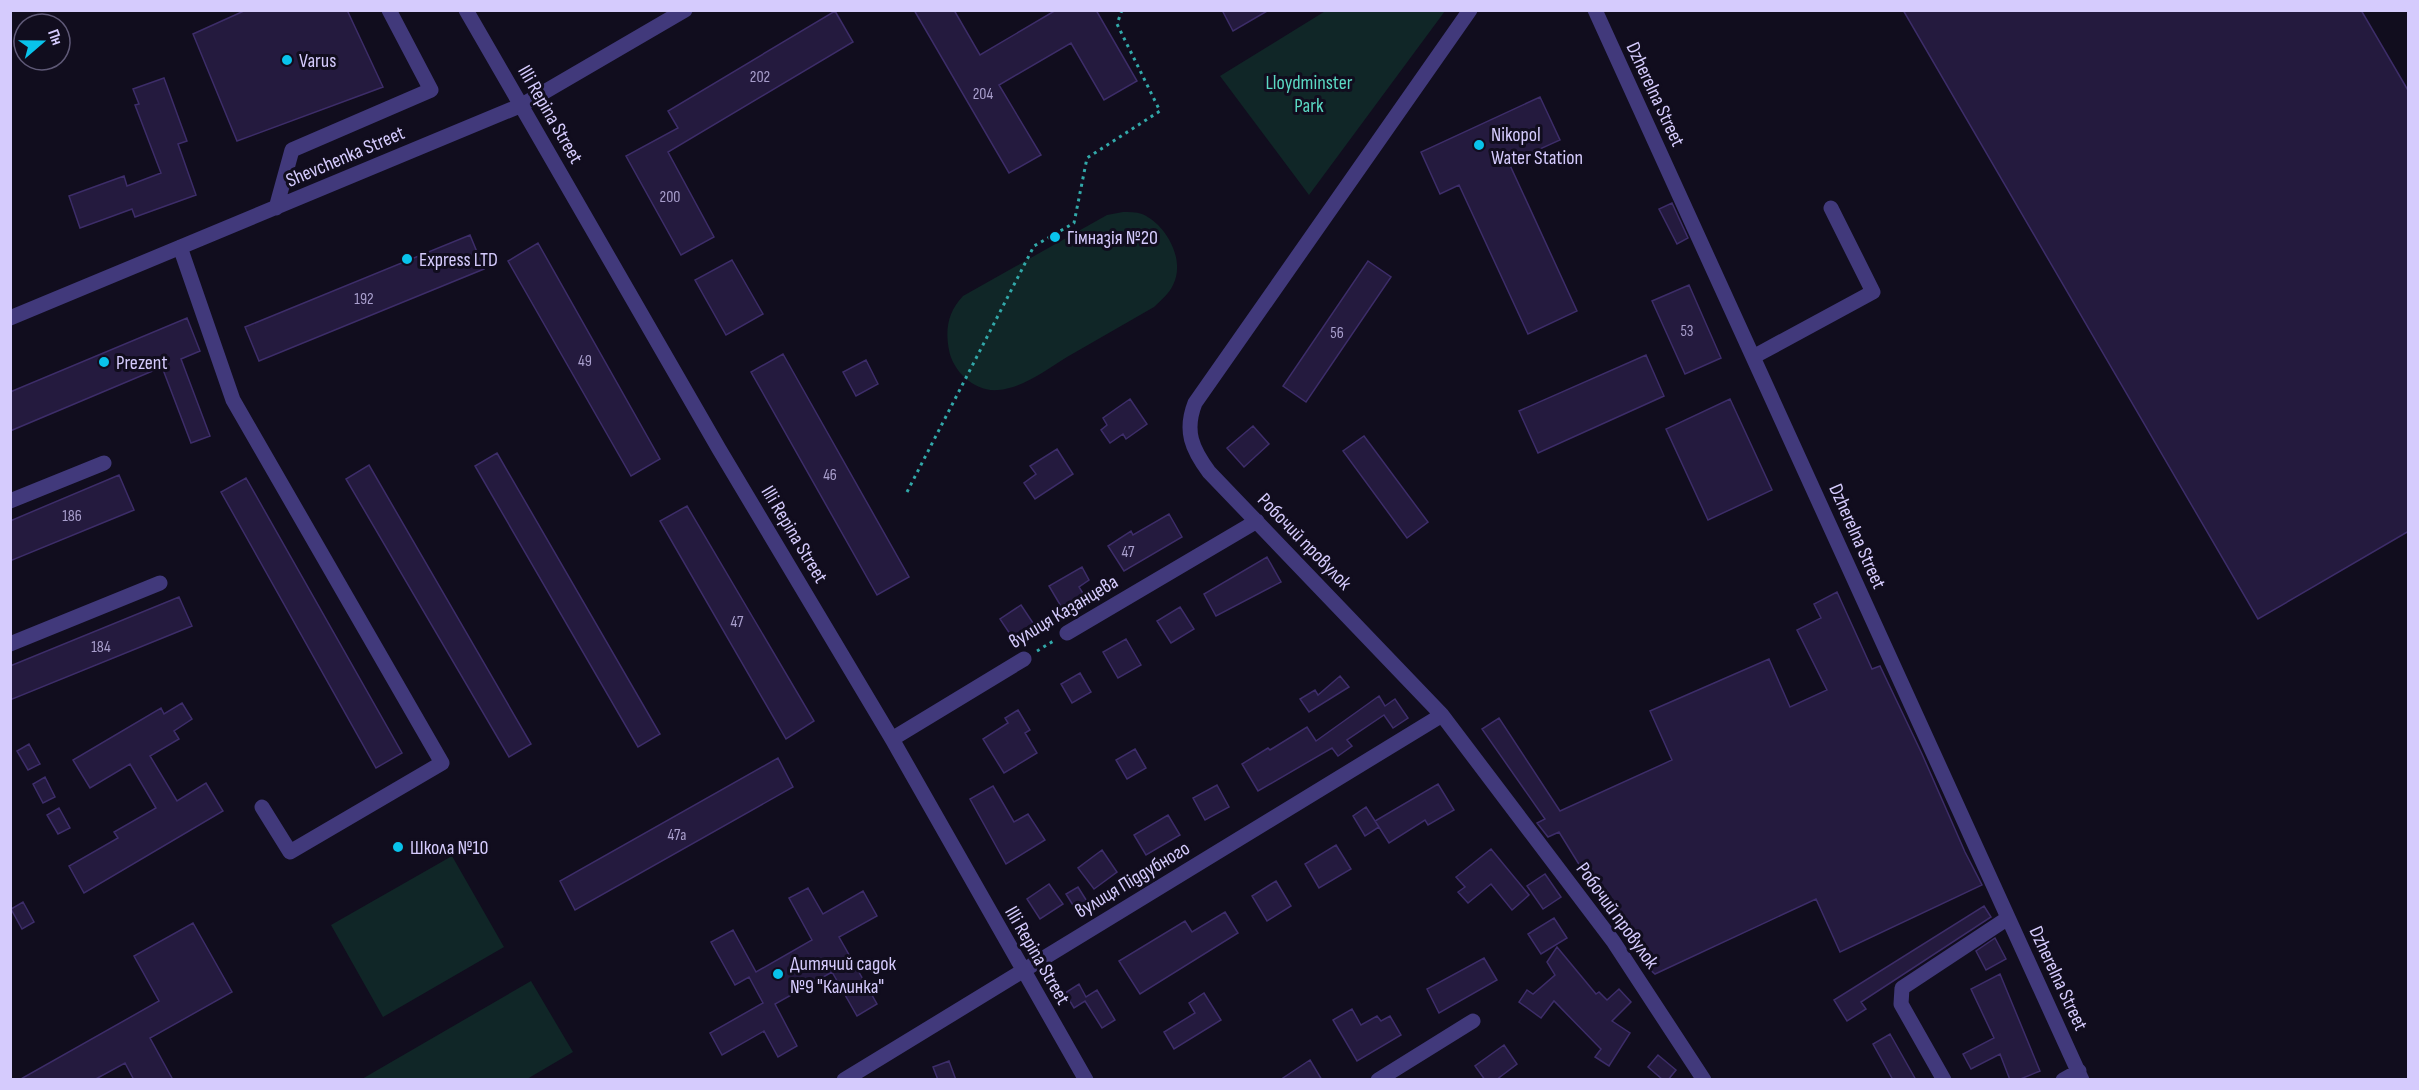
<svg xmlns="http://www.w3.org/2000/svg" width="2419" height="1090" font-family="'Sofia Sans Condensed',sans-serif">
	<rect width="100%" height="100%" fill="#110d1e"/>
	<path fill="#102627" d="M 1327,10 L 1445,11 L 1309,195 L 1220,76 Z
		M 1123,212 C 1129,212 1136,212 1142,214 C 1166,224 1186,260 1173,285 C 1169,294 1161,300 1154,307 C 1125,324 1096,340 1067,357 C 1046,370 1023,388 998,390 C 975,392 953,372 949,350 C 945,329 948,312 963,296 L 1107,215 Z
		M 452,856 L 504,947 L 383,1017 L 331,925 Z
		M 531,981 L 573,1052 L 527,1079 L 362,1079 Z"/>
	<path fill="#241a3e" stroke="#3d2d69" stroke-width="1.5" d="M 246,10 L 347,10 L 383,87 L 237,141 L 193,34 Z
		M 914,10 L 954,10 L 980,55 L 1056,10 L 1096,10 L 1137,81 L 1104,100 L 1071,43 L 999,85 L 1041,155 L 1009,173 Z
		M 1222,10 L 1269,10 L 1233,31 Z
		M 1903,10 L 2361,10 L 2409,92 L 2409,531 L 2258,619 Z
		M 835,11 L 853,42 L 668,152 L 714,237 L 681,255 L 626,156 L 678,128 L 668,111 Z
		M 164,78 L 187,141 L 178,144 L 196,195 L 135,217 L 132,209 L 80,228 L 69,196 L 124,176 L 127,186 L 161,173 L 135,105 L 139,104 L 133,89 Z
		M 1540,97 L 1560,140 L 1509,163 L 1577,311 L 1528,334 L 1459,185 L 1440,194 L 1421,152 Z
		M 1672,203 L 1688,238 L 1677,244 L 1659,209 Z
		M 470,235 L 484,269 L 259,361 L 245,327 Z
		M 538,243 L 660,459 L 631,476 L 508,261 Z
		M 732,260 L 763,314 L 726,335 L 695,280 Z
		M 1368,261 L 1391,277 L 1306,402 L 1283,386 Z
		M 1689,285 L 1721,358 L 1685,374 L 1652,301 Z
		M 187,318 L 200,351 L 181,359 L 210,436 L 191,443 L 162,367 L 10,431 L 10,392 Z
		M 783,354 L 909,577 L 877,595 L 751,372 Z
		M 1646,355 L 1664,396 L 1538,453 L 1519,411 Z
		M 866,360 L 878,384 L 856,396 L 843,372 Z
		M 1130,399 L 1147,424 L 1126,439 L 1123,434 L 1110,443 L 1101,430 L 1107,425 L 1103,418 Z
		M 1730,399 L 1772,490 L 1708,520 L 1666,429 Z
		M 1253,426 L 1269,444 L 1244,467 L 1227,448 Z
		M 1364,436 L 1428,522 L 1407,538 L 1343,451 Z
		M 1057,449 L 1073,474 L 1035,499 L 1024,483 L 1036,474 L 1030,466 Z
		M 497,453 L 660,734 L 638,747 L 475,466 Z
		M 369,465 L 531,744 L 509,757 L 346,479 Z
		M 119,475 L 134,510 L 10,561 L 10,521 Z
		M 246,478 L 402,753 L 376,768 L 221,492 Z
		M 687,506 L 814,721 L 786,739 L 660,521 Z
		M 1169,514 L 1182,537 L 1124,571 L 1108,546 L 1131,531 L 1133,535 Z
		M 1267,557 L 1281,582 L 1216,616 L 1204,594 Z
		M 1082,567 L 1089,580 L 1079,587 L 1084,595 L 1062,608 L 1049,586 Z
		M 1837,592 L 1872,669 L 1880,666 L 1922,754 L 1965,852 L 1982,885 L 1840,952 L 1816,899 L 1655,974 L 1646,966 L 1627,925 L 1619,929 L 1559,832 L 1548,837 L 1537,823 L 1545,819 L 1482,729 L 1499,718 L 1560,811 L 1672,760 L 1650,711 L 1769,659 L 1790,707 L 1827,690 L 1797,630 L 1821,618 L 1814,604 Z
		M 179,597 L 192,626 L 10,700 L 10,666 Z
		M 1021,605 L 1035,626 L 1014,640 L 1000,619 Z
		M 1180,607 L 1194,629 L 1171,643 L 1157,621 Z
		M 1126,639 L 1141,665 L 1118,678 L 1103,652 Z
		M 1080,673 L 1091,692 L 1072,703 L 1061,684 Z
		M 1340,676 L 1349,687 L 1309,712 L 1300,699 L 1315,690 L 1318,695 Z
		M 1379,696 L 1385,706 L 1395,699 L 1408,718 L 1393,728 L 1384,715 L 1347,740 L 1352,746 L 1338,756 L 1332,748 L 1258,791 L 1242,764 L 1268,748 L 1270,750 L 1307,727 L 1316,741 Z
		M 182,703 L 192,719 L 174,731 L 179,739 L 150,756 L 177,801 L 206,783 L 223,811 L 84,893 L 69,866 L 118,838 L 114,832 L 156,808 L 130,764 L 90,788 L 73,760 L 161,708 L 164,714 Z
		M 1018,710 L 1030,730 L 1025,733 L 1037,753 L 1004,773 L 983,739 L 1008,723 L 1005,718 Z
		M 29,744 L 40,764 L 28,770 L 17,751 Z
		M 1135,749 L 1146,768 L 1127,779 L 1116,760 Z
		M 778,758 L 793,787 L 575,910 L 560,881 Z
		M 45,777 L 55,797 L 43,803 L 33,784 Z
		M 1438,784 L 1454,810 L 1428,825 L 1425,820 L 1389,843 L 1375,821 Z
		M 1217,785 L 1229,807 L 1205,820 L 1193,798 Z
		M 993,786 L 1014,822 L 1028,814 L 1045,840 L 1006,864 L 970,799 Z
		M 1366,807 L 1379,827 L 1365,836 L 1353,816 Z
		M 59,808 L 70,828 L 58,834 L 47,815 Z
		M 1168,815 L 1180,835 L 1146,855 L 1134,835 Z
		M 1336,845 L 1351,869 L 1319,888 L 1305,864 Z
		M 1491,849 L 1529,895 L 1512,910 L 1491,884 L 1468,903 L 1458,892 L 1465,887 L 1456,877 Z
		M 1102,850 L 1117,872 L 1094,889 L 1078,868 Z
		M 1545,874 L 1561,897 L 1543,909 L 1527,886 Z
		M 1276,881 L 1291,906 L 1267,921 L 1252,896 Z
		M 1049,884 L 1063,904 L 1040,919 L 1027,899 Z
		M 1078,887 L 1088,903 L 1076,910 L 1066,894 Z
		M 808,888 L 823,914 L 863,891 L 877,916 L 839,937 L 877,1004 L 857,1016 L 832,972 L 775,1004 L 797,1046 L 778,1057 L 764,1031 L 722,1055 L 710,1033 L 763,1003 L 749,977 L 735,985 L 711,942 L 733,930 L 756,972 L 812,940 L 789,898 Z
		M 23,902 L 34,922 L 22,929 L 11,909 Z
		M 1984,906 L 1991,917 L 1861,1002 L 1866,1009 L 1847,1021 L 1834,1000 Z
		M 1225,912 L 1238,933 L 1140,994 L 1119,961 L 1185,921 L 1192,932 Z
		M 1554,918 L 1567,938 L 1541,954 L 1528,934 Z
		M 193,923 L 232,992 L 150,1038 L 173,1080 L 134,1080 L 125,1063 L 94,1080 L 19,1080 L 159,1001 L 134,956 Z
		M 1995,938 L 2006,959 L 1986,970 L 1976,951 Z
		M 1557,947 L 1596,994 L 1599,992 L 1607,1000 L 1619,989 L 1631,1002 L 1612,1021 L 1630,1033 L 1609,1066 L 1595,1057 L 1601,1049 L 1554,1001 L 1541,1018 L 1519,1002 L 1527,990 L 1533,994 L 1555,975 L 1547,962 Z
		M 1484,958 L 1497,980 L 1439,1013 L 1427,989 Z
		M 2000,974 L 2040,1071 L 2018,1080 L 2010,1080 L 2000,1054 L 1971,1069 L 1963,1054 L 1994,1038 L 1971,989 Z
		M 1079,984 L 1086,997 L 1097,990 L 1115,1020 L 1102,1028 L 1085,1001 L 1074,1008 L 1065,993 Z
		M 1204,993 L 1221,1020 L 1174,1049 L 1164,1032 L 1195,1013 L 1189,1003 Z
		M 1352,1009 L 1361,1025 L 1377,1016 L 1381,1021 L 1390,1016 L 1401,1035 L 1357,1061 L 1333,1020 Z
		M 1890,1034 L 1916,1080 L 1893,1080 L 1873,1044 Z
		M 1504,1045 L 1517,1064 L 1496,1080 L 1485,1080 L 1475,1066 Z
		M 1658,1055 L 1676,1070 L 1668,1080 L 1663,1080 L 1648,1067 Z
		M 1310,1060 L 1322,1080 L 1280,1080 Z
		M 949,1061 L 956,1080 L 938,1080 L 933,1067 Z"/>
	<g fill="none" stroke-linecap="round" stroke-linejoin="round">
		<path stroke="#32a9aa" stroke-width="3" stroke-dasharray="3 4.5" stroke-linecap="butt" d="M 907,492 L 1034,246 L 1074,223 L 1087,158 L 1160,111 L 1117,24 L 1122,10
			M 1037,651 L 1055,640"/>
		<path stroke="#41397b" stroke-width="15" d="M 466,10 L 719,449 L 892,739 L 1086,1080
			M 1470,10 L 1195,403 C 1184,431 1192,449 1209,472 L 1442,715 L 1613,941 L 1704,1080
			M 1595,10 L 2082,1080
			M 276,208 L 292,150 L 431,90 L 389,10
			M 180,247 L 233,400 L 442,763 L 290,852 L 262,807
			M 10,318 L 522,105 L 685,10
			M 1753,357 L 1873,292 L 1831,208
			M 10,501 L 104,463
			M 1067,633 L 1257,521
			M 10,644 L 160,583
			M 892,739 L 1024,659
			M 844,1080 L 1442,715
			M 1378,1080 L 1473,1021
			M 1944,1080 L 1901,1004 L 1902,988 L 2008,918
			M 2063,1080 L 2079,1071"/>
	</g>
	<g fill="#09c3eb" stroke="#110d1e" stroke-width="2">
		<circle cx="287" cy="60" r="6"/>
		<circle cx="1479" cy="145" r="6"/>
		<circle cx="1055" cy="237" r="6"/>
		<circle cx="407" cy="259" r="6"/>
		<circle cx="104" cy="362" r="6"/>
		<circle cx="398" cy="847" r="6"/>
		<circle cx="778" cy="974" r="6"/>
	</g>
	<g text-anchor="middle" stroke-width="6" stroke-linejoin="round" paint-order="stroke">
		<g font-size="16" fill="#a99fcd">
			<text x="760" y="82">202</text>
			<text x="983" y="99">204</text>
			<text x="670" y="202">200</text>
			<text x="364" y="304">192</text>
			<text x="1687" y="336">53</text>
			<text x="1337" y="338">56</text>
			<text x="585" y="366">49</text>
			<text x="830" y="480">46</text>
			<text x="72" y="521">186</text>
			<text x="1128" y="557">47</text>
			<text x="737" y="627">47</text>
			<text x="101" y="652">184</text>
			<text x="677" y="840">47а</text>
		</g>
		<g font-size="20" fill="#d5cbfd" stroke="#110d1e" text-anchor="start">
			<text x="299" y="67">Varus</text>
			<text x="1491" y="141">Nikopol<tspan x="1491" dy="23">Water Station</tspan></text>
			<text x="1067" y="244">Гімназія №20</text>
			<text x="419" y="266">Express LTD</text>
			<text x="116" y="369">Prezent</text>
			<text x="410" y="854">Школа №10</text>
			<text x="790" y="970">Дитячий садок<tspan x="790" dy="23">№9 "Калинка"</tspan></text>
		</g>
		<g font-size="20" fill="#5bd9c3" stroke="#110d1e">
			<text x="1309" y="89">Lloydminster<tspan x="1309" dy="23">Park</tspan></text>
		</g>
		<g font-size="20" fill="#d5cbfd" stroke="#110d1e">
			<text transform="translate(1656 94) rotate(65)" y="7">Dzherelna Street</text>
			<text transform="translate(551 114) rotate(60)" y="7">Illi Repina Street</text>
			<text transform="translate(345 156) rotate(-23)" y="7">Shevchenka Street</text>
			<text transform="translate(795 534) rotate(59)" y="7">Illi Repina Street</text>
			<text transform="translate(1858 536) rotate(66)" y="7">Dzherelna Street</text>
			<text transform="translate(1305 541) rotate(46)" y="7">Робочий провулок</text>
			<text transform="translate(1063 611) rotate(-31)" y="7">вулиця Казанцева</text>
			<text transform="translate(1132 879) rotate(-31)" y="7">вулиця Піддубного</text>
			<text transform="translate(1618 915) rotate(54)" y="7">Робочий провулок</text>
			<text transform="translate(1038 955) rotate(60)" y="7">Illi Repina Street</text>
			<text transform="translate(2059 978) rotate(65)" y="7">Dzherelna Street</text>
		</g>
	</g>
	<rect width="2419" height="1090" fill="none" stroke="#d5cbfd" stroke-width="24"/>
	<g transform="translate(42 42) rotate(70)"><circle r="28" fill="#110d1e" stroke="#5f5977" stroke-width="1.5"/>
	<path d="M0-4.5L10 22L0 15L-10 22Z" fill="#09c3eb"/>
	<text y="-9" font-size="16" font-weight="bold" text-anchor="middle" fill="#d5cbfd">Пн</text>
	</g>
</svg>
